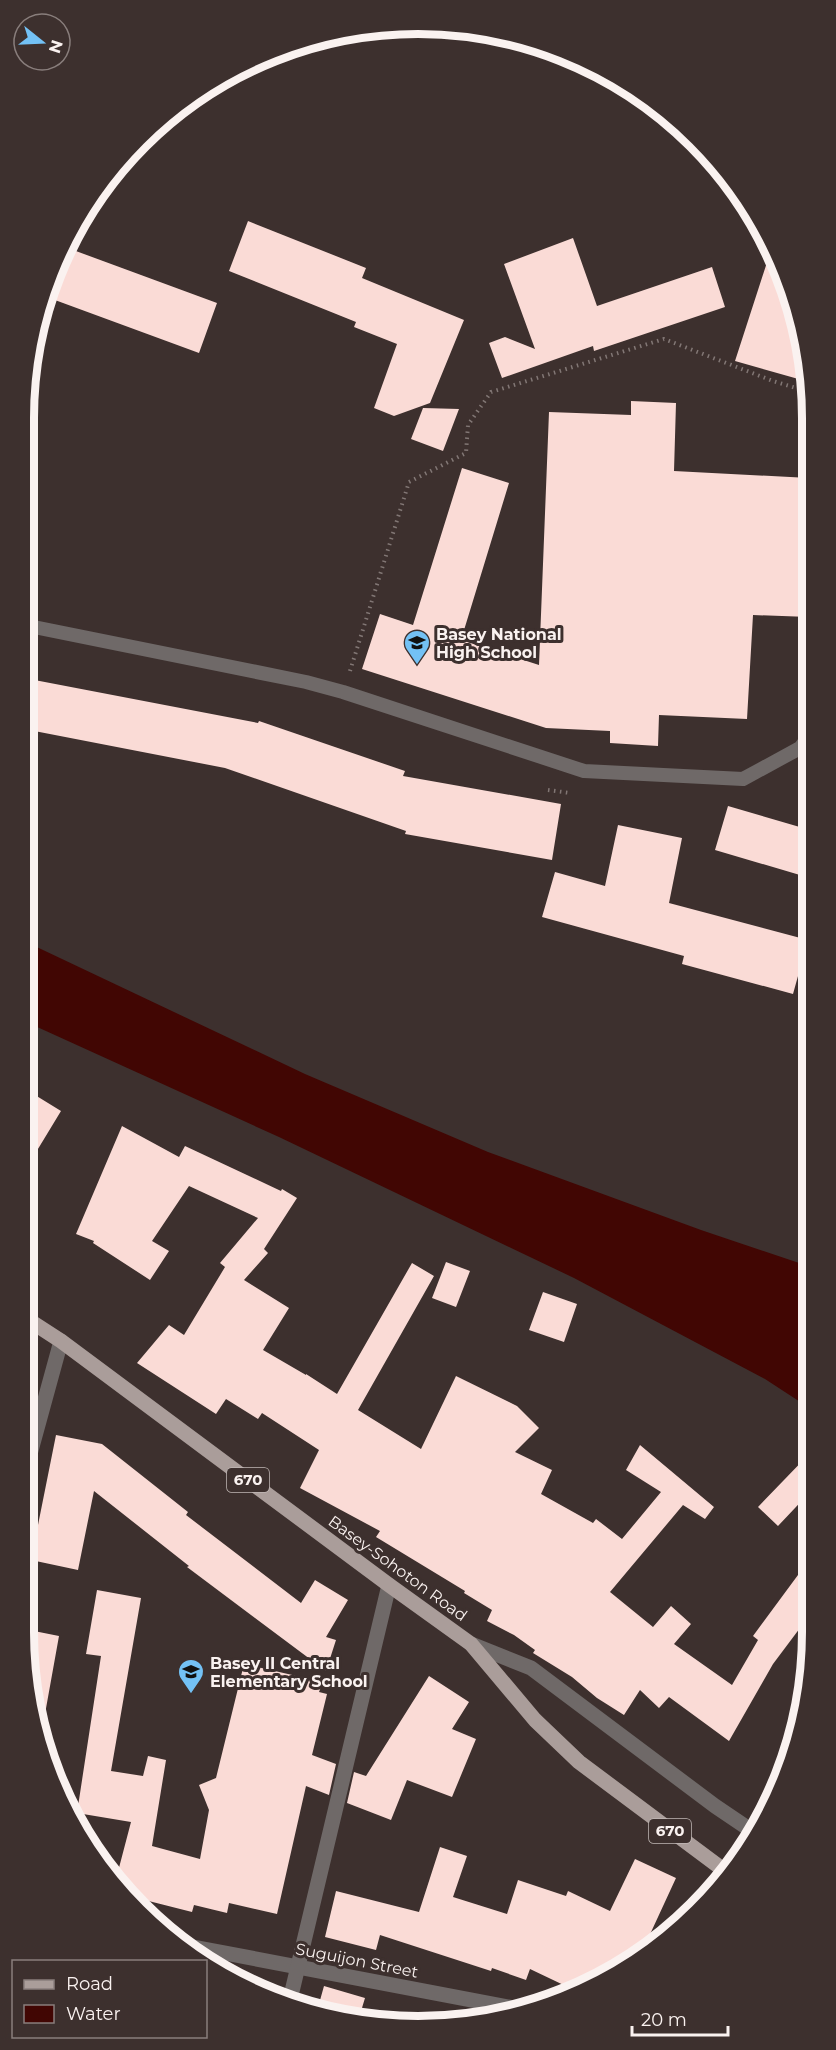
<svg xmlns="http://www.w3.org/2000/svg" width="836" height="2050" font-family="Montserrat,sans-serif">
	<rect width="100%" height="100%" fill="#3d302e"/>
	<path fill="#410603" d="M 24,941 L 305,1074 L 488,1152 L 701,1230 L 811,1267 L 811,1409 L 765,1379 L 574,1278 L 279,1137 L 24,1021 Z
		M 795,1738 L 791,1758 L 730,1872 L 709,1895 Z"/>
	<path fill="#3d302e" d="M 754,1805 L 763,1811 L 742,1851 L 733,1845 Z
		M 731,1849 L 739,1856 L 730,1872 L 714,1890 L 710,1887 Z"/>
	<path fill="#fadbd6" d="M 248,221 L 366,268 L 362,278 L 464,320 L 430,403 L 394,416 L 374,408 L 397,344 L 354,327 L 356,322 L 229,271 Z
		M 573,238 L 597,306 L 712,267 L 725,307 L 594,351 L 593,346 L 502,378 L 489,343 L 505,337 L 535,349 L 504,264 Z
		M 65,247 L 217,303 L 199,353 L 44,296 Z
		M 771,250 L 782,267 L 809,366 L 809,382 L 735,361 Z
		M 631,401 L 676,403 L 674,471 L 809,478 L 809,617 L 753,615 L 747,719 L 659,715 L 658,746 L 610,743 L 610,731 L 546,728 L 362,669 L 380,614 L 413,625 L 462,468 L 509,483 L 461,640 L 539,665 L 549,412 L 631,415 Z
		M 423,408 L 459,409 L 443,451 L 411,439 Z
		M 24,678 L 258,723 L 259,721 L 405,771 L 403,776 L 561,804 L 552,860 L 405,834 L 406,831 L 225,768 L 24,729 Z
		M 728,806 L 810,830 L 810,878 L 715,850 Z
		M 618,825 L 682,838 L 669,903 L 808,940 L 793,994 L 682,964 L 684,956 L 542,917 L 555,872 L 605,886 Z
		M 35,1095 L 61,1111 L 24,1172 L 24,1113 Z
		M 122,1126 L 179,1157 L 185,1146 L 281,1191 L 282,1189 L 297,1198 L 264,1249 L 268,1253 L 244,1280 L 289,1308 L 263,1350 L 306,1375 L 306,1374 L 337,1394 L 412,1263 L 434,1276 L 358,1410 L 421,1449 L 456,1376 L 517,1406 L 539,1428 L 515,1452 L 552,1470 L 541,1494 L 593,1523 L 596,1519 L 622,1539 L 661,1492 L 626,1470 L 640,1445 L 714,1507 L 705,1519 L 683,1505 L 610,1592 L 653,1627 L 671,1606 L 691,1624 L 674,1644 L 732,1685 L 758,1640 L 753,1636 L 812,1556 L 812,1612 L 773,1664 L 729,1741 L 669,1697 L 659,1708 L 640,1690 L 624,1715 L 597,1698 L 572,1677 L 533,1653 L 535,1650 L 514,1635 L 487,1621 L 492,1610 L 464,1593 L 465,1591 L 376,1537 L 380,1531 L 300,1488 L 319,1450 L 262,1413 L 258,1419 L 226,1399 L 216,1414 L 137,1363 L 169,1325 L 184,1335 L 225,1267 L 220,1263 L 258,1218 L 189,1186 L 152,1241 L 169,1251 L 150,1280 L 93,1243 L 94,1241 L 76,1234 Z
		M 446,1262 L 470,1271 L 456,1307 L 432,1298 Z
		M 543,1292 L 577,1304 L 564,1342 L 529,1330 Z
		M 56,1435 L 102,1444 L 188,1512 L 186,1515 L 301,1603 L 315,1580 L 348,1600 L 326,1637 L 336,1640 L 326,1671 L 187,1567 L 189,1566 L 94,1491 L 78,1570 L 31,1560 Z
		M 812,1451 L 812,1490 L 778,1526 L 758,1507 Z
		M 97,1590 L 141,1598 L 111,1771 L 143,1776 L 148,1756 L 166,1760 L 152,1846 L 200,1859 L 209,1810 L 199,1785 L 216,1778 L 244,1664 L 323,1682 L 319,1692 L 327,1694 L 312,1755 L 336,1764 L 329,1795 L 306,1786 L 277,1914 L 229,1903 L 227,1913 L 194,1905 L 192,1912 L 125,1895 L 115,1883 L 131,1822 L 77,1813 L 101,1656 L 86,1654 Z
		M 24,1629 L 59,1636 L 43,1725 L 39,1725 Z
		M 429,1676 L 469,1702 L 452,1729 L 476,1739 L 452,1797 L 407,1780 L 391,1820 L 347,1803 L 354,1772 L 366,1776 Z
		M 440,1847 L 467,1856 L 453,1897 L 507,1914 L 518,1880 L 566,1896 L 568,1891 L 610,1911 L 635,1859 L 676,1878 L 640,1956 L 615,1973 L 572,1989 L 530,1969 L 526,1980 L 492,1968 L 491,1971 L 380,1935 L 376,1950 L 325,1937 L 336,1891 L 419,1912 Z
		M 324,1986 L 365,1998 L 358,2021 L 317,2011 Z"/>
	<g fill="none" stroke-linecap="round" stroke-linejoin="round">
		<path stroke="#827775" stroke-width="4" stroke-dasharray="1.5 4.5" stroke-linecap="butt" d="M 350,671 L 409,482 L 466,453 L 468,425 L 491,392 L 664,339 L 773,381 L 809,392
			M 548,790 L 570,793"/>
		<path stroke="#6f6968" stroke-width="14" d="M 24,625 L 306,682 L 343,692 L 584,771 L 743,779 L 800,748 L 810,735"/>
		<path stroke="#6f6968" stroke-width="15" d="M 24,1476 L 61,1341
			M 471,1644 L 531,1668 L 715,1806 L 752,1831
			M 188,1946 L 519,2009"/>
		<path stroke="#6f6968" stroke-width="15" d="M 289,2004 L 389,1585"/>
		<path stroke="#aa9d9a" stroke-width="15" d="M 24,1317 L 61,1341 L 389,1585 L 471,1644 L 535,1720 L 579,1762 L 729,1874"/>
	</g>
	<defs>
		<symbol id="school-pin" viewBox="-11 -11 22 30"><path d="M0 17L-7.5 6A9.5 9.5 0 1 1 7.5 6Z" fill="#73c1f5" stroke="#3d302e"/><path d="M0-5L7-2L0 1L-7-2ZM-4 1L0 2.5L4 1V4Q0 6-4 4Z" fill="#111"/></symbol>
	</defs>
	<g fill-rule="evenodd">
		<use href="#school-pin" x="402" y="628" width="30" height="40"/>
		<use href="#school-pin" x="176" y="1657" width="30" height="40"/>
	</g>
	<g text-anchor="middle" stroke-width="6" stroke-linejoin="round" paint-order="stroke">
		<g fill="#3d302e" stroke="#c1b8b6" stroke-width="1.5">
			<rect x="227" y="1468" width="42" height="24" rx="4.5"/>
			<rect x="649" y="1819" width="42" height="24" rx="4.5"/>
		</g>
		<g font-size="15" font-weight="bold" fill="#faf2f0">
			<text x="248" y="1485">670</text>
			<text x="670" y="1836">670</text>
		</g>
		<g font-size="16" font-weight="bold" fill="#faf2f0" stroke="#3d302e" text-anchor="start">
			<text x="436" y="640">Basey National<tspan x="436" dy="18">High School</tspan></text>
			<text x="210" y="1669">Basey II Central<tspan x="210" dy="18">Elementary School</tspan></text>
		</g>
		<g font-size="16" fill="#faf2f0" stroke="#3d302e">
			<text transform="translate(398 1568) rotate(36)" y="6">Basey-Sohoton Road</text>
			<text transform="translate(357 1960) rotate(11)" y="6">Suguijon Street</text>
		</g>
	</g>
	<path d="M0 0H836V2050H0ZM418 34H418A384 384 0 0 1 802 418V1632A384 384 0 0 1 418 2016H418A384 384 0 0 1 34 1632V418A384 384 0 0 1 418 34Z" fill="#3d302e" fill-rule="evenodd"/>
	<path fill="none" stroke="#faf2f0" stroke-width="8" d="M418 34H418A384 384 0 0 1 802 418V1632A384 384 0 0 1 418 2016H418A384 384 0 0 1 34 1632V418A384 384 0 0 1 418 34Z"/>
	<rect x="12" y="1960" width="195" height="78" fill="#3d302e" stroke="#897e7c" stroke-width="1.5"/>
	<rect x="24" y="1980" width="30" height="9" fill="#aa9d9a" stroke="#897e7c" stroke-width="1.5"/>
	<text x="66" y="1990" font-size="18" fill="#faf2f0">Road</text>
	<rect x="24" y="2005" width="30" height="18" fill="#410603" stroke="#897e7c" stroke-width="1.5"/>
	<text x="66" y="2020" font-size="18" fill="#faf2f0">Water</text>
	<g transform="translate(42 42) rotate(108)"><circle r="28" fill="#3d302e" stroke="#897e7c" stroke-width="1.5"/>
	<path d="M0-4.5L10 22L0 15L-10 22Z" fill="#73c1f5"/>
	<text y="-9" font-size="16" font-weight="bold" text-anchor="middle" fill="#faf2f0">N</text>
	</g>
	<path d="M632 2026v9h96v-9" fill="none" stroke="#faf2f0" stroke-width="3"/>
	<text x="641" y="2026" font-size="18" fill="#faf2f0" stroke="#3d302e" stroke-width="4.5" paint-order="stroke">20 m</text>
</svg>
